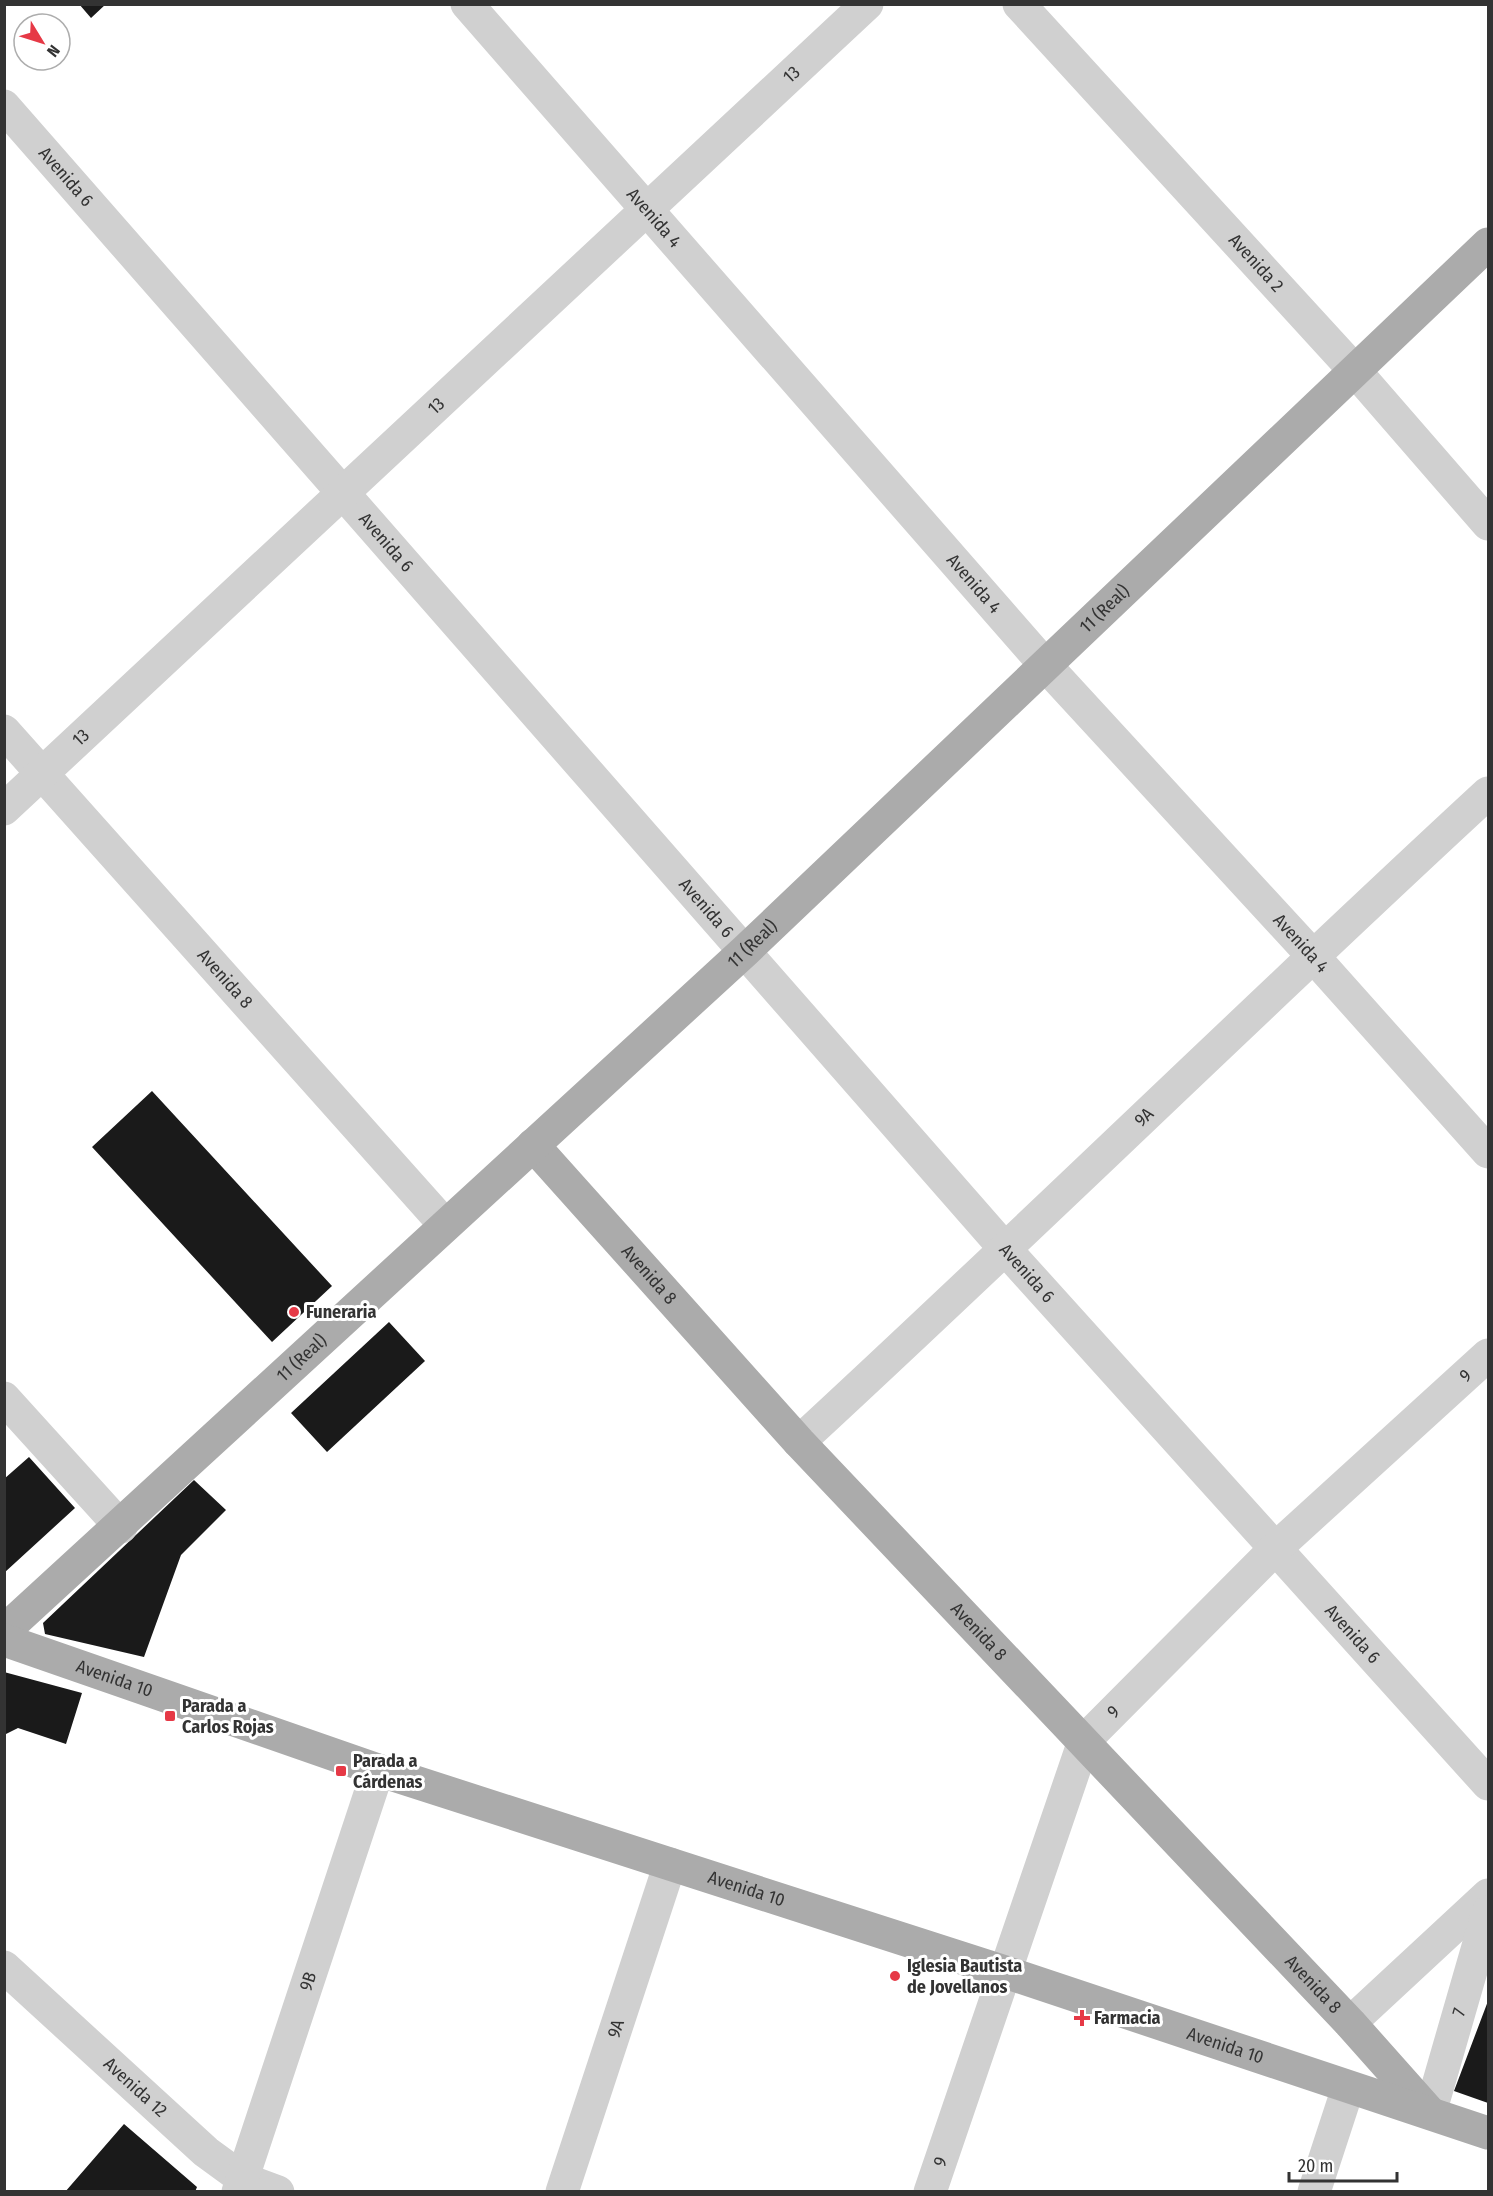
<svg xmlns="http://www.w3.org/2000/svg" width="1493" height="2196" font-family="'Fira Sans Condensed',sans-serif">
	<rect width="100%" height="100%" fill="#fff"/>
	<path fill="#1a1a1a" d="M 79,4 L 106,4 L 91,18 Z
		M 152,1091 L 332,1286 L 272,1342 L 92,1147 Z
		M 389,1322 L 425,1361 L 327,1452 L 291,1413 Z
		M 29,1457 L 75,1508 L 4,1573 L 4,1479 Z
		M 194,1480 L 226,1510 L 181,1555 L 144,1657 L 45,1634 L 43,1623 Z
		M 4,1672 L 82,1693 L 66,1744 L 18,1728 L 4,1735 Z
		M 1488,2001 L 1488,2103 L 1454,2091 Z
		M 124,2124 L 197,2187 L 195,2192 L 65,2192 Z"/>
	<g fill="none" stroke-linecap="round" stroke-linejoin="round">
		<g stroke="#d0d0d0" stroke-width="33">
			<path id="s1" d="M 467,4 L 1046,666 L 1312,955 L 1488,1152"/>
			<path id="s2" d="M 1019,4 L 1356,372 L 1488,524"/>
			<path id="s3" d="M 4,106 L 1006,1250 L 1488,1784"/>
			<path id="s4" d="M 4,731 L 445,1225"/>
			<path id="s5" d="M 4,809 L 867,4"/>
			<path d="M 4,1398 L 121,1527"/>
			<path id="s6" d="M 799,1442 C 1031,1228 1256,1007 1488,793"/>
			<path id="s7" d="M 4,1967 L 206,2152 L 243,2179 L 278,2192"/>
			<path d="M 1350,2023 L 1488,1895"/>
			<path id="s8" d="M 1430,2113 L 1488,1912"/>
			<path id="s9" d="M 238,2192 L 378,1770"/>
			<path id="s10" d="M 562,2192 L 670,1864"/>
			<path id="s11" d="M 930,2192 L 1084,1741 L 1276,1548 L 1488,1355"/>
			<path d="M 1314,2192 L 1348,2088"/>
		</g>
		<g stroke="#ababab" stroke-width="33">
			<path id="s12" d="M 533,1145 L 799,1442 L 1350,2023 L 1430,2113"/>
			<path id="s13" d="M 4,1631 L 745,951 L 1488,244"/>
			<path id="s14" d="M 4,1640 L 378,1770 L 1005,1972 L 1488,2133"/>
		</g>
	</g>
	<g fill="#e63946" stroke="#fff" stroke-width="2">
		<circle cx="294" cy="1312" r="6"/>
		<rect x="164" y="1710" width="12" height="12" rx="3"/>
		<rect x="335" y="1765" width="12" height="12" rx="3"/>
		<circle cx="895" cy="1976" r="6"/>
		<path d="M1079 2009h6v6h6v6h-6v6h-6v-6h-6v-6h6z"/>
	</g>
	<g text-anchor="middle" stroke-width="6" stroke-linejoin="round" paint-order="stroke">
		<g font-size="18" fill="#333" stroke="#fff">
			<text dy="6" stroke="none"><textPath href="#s5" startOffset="1077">13</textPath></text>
			<text dy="6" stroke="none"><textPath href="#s3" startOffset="94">Avenida 6</textPath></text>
			<text dy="6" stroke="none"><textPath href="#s1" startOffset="284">Avenida 4</textPath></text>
			<text dy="6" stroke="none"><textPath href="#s2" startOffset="351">Avenida 2</textPath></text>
			<text dy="6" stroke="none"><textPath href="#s5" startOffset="591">13</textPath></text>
			<text dy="6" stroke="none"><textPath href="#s3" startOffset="580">Avenida 6</textPath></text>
			<text dy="6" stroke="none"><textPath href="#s1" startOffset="770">Avenida 4</textPath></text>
			<text dy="6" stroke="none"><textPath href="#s13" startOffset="1502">11 (Real)</textPath></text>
			<text dy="6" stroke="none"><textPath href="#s5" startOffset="105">13</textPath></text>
			<text dy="6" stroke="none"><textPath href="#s3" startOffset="1066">Avenida 6</textPath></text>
			<text dy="6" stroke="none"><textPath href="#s1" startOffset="1256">Avenida 4</textPath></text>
			<text dy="6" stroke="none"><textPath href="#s13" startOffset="1016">11 (Real)</textPath></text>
			<text dy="6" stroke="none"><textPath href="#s4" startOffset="332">Avenida 8</textPath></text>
			<text dy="6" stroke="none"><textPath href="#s6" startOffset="474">9A</textPath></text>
			<text dy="6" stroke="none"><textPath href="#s12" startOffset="174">Avenida 8</textPath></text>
			<text dy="6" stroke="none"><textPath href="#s3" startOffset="1552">Avenida 6</textPath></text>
			<text dy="6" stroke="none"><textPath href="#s13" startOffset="404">11 (Real)</textPath></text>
			<text dy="6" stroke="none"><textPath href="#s11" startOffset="1005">9</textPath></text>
			<text dy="6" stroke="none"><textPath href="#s12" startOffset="660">Avenida 8</textPath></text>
			<text dy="6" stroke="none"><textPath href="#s3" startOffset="2038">Avenida 6</textPath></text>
			<text dy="6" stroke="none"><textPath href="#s14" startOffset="117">Avenida 10</textPath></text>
			<text dy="6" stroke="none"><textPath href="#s11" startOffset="518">9</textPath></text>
			<text dy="6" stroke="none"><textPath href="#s14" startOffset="783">Avenida 10</textPath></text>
			<text dy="6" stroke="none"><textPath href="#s9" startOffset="222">9B</textPath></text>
			<text dy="6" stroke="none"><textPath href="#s12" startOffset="1146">Avenida 8</textPath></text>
			<text dy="6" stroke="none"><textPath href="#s8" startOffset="105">7</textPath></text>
			<text dy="6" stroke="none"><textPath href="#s10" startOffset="172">9A</textPath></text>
			<text dy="6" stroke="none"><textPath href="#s14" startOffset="1287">Avenida 10</textPath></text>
			<text dy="6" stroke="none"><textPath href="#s7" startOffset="178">Avenida 12</textPath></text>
			<text dy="6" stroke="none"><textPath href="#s11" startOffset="32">9</textPath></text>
		</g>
		<g font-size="18" font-weight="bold" fill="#333" stroke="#fff" text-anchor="start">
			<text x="306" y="1318">Funeraria</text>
			<text x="182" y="1712">Parada a<tspan x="182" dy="21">Carlos Rojas</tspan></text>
			<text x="353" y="1767">Parada a<tspan x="353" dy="21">Cárdenas</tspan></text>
			<text x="907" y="1972">Iglesia Bautista<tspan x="907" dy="21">de Jovellanos</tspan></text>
			<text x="1094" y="2024">Farmacia</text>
		</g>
	</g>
	<rect width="1493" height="2196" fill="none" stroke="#333333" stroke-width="12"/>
	<g transform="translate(42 42) rotate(128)"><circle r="28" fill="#ffffff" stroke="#adadad" stroke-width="1.5"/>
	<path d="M0-4.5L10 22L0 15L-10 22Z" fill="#e63946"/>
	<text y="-9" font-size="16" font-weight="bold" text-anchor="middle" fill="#333333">N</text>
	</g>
	<path d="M1289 2172v9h108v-9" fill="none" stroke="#333333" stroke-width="3"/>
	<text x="1298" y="2172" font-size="18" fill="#333333" stroke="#ffffff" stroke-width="4.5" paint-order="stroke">20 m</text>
</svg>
